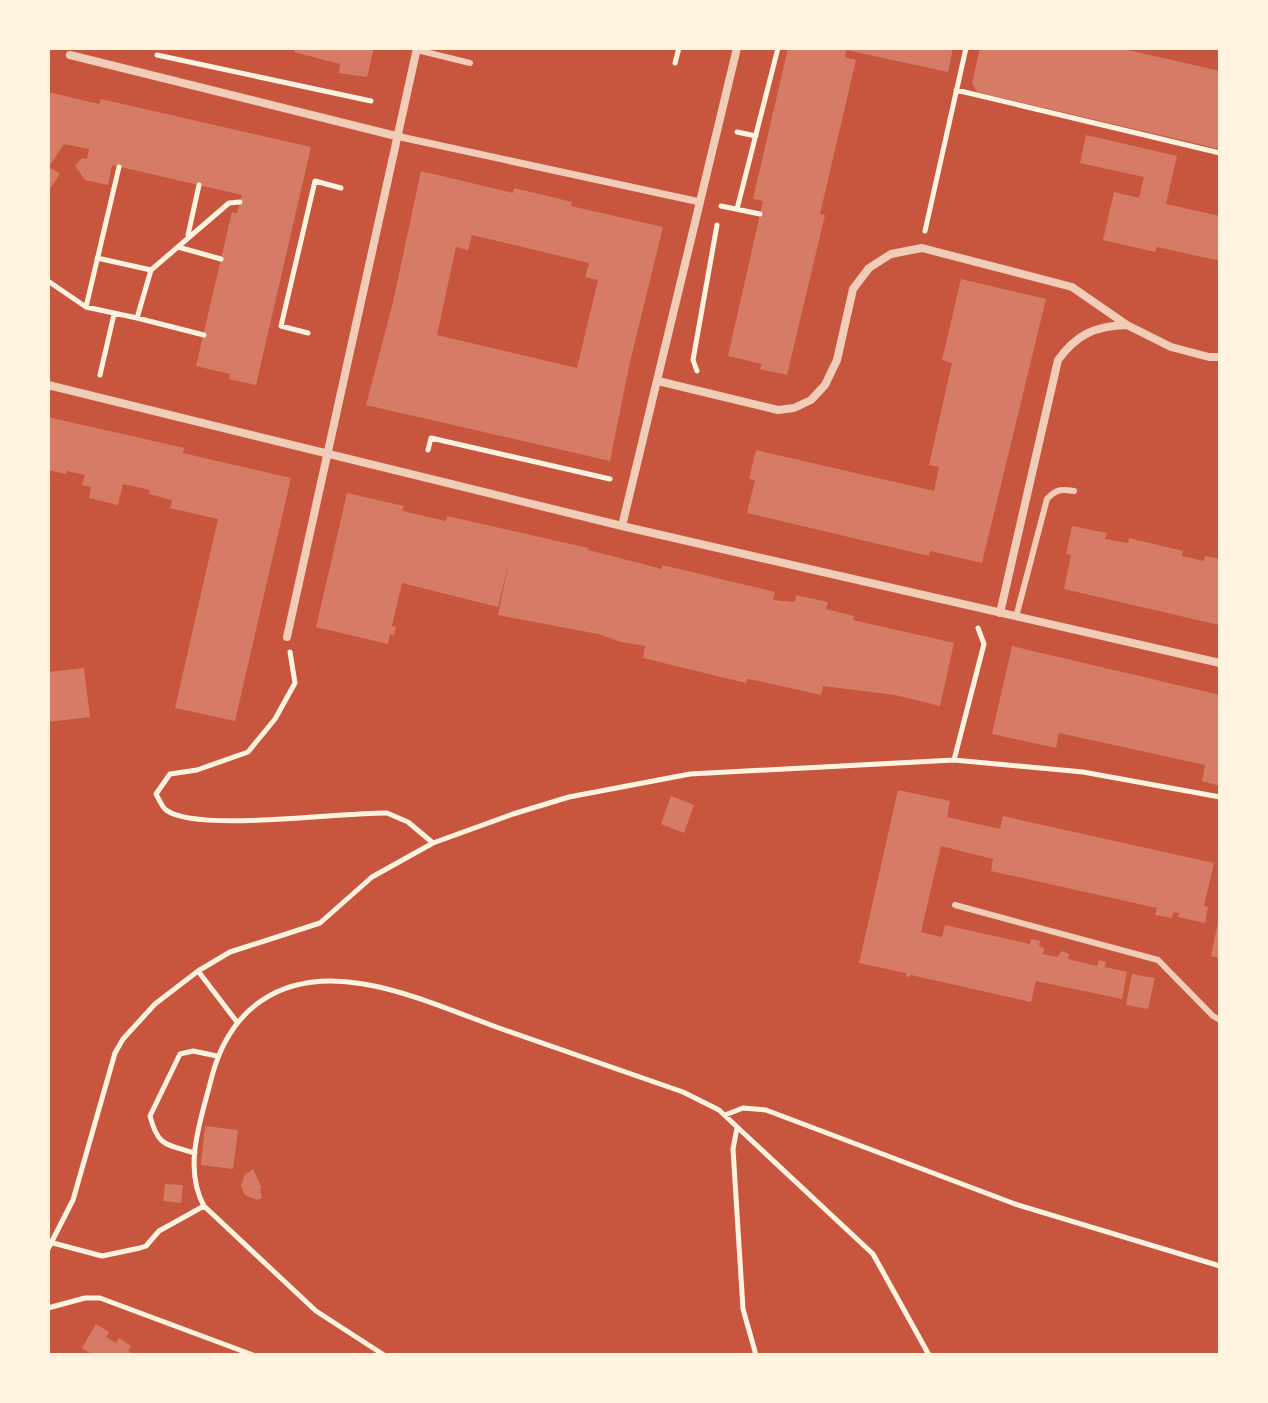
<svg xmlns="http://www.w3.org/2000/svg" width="1268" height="1403" font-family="Arial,sans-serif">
	<rect width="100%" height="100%" fill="#c8553d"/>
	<path fill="#d67c66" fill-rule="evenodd" d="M 295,48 L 374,48 L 367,77 L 339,73 L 340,64 L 294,52 Z
		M 788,48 L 953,48 L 948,72 L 846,50 L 845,57 L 856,60 L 820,214 L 825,215 L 787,375 L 760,369 L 762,364 L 728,356 L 763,201 L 753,199 Z
		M 980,48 L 1119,48 L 1220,71 L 1220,149 L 977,92 L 972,83 Z
		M 48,92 L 99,104 L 101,99 L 311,147 L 256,385 L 229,379 L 230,374 L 196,366 L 232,212 L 237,213 L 242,195 L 112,165 L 108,185 L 85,180 L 75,166 L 82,158 L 87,159 L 89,149 L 64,144 L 49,167 L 60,174 L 48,192 Z
		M 1086,135 L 1177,156 L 1166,204 L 1220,216 L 1220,261 L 1157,247 L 1155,252 L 1103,240 L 1114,192 L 1139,198 L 1144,177 L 1080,163 Z
		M 421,171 L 513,193 L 514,188 L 572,202 L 571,206 L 663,227 L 630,362 L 610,461 L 366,405 L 393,302 ZM 472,235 L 589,263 L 585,277 L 598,280 L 577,368 L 437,335 L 456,247 L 468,250 Z
		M 961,279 L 1046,299 L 982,563 L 930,551 L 929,556 L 747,513 L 755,480 L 749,479 L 756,450 L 934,491 L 939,467 L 929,465 L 952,363 L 942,360 Z
		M 48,417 L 184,448 L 183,453 L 291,478 L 235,721 L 175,708 L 218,519 L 170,508 L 172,500 L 149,494 L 150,490 L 123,484 L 118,505 L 89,498 L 91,487 L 82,485 L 85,475 L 67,471 L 66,474 L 48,470 Z
		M 347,493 L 404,506 L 402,511 L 446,521 L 447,516 L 588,548 L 588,550 L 662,569 L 662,565 L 775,592 L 773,600 L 795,602 L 796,595 L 828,602 L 826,609 L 854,616 L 853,620 L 954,643 L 940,706 L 895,695 L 823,686 L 821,695 L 754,680 L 747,679 L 746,683 L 643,658 L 645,646 L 621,642 L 598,634 L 498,615 L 509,561 L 498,607 L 402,583 L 392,626 L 396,627 L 394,635 L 390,634 L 388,644 L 316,627 Z
		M 1072,526 L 1107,533 L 1105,539 L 1128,543 L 1129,538 L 1183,551 L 1182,556 L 1204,561 L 1205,556 L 1220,559 L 1219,625 L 1064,589 L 1071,555 L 1066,554 Z
		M 1012,646 L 1220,695 L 1220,786 L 1202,781 L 1205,765 L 1059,733 L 1056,748 L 992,734 Z
		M 84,668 L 90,717 L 48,722 L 48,672 Z
		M 898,790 L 950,801 L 947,817 L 1000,829 L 1003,816 L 1214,863 L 1204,906 L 1208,907 L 1205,923 L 1178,917 L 1179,913 L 1174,912 L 1172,918 L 1155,915 L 1157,908 L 991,871 L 993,859 L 941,846 L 921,932 L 942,937 L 945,925 L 1030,944 L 1031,939 L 1040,941 L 1039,946 L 1044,948 L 1043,954 L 1057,957 L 1062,951 L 1069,954 L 1068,959 L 1097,966 L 1099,960 L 1106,962 L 1105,967 L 1127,972 L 1122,999 L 1036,981 L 1031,1002 L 911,975 L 910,977 L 906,976 L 906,973 L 859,963 Z
		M 671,796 L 694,805 L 684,833 L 661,824 Z
		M 1219,917 L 1220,917 L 1220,958 L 1211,956 Z
		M 1132,974 L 1155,978 L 1148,1009 L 1126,1005 Z
		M 205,1126 L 238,1130 L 233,1169 L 201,1165 Z
		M 253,1169 L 262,1188 L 260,1189 L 262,1198 L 257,1200 L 245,1195 L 241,1186 L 245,1174 Z
		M 165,1184 L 183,1185 L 181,1203 L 163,1201 Z
		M 96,1324 L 109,1332 L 106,1337 L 116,1343 L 119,1338 L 131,1346 L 128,1351 L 135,1355 L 93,1355 L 82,1348 Z"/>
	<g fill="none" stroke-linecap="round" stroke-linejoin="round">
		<path stroke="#fff3e0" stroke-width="5" d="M 157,55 L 371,101
			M 675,63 L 679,48
			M 956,90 L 1220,153
			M 737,132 L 756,136
			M 721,206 L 760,214
			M 737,209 L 778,48
			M 925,231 L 966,48
			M 188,235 L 199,185
			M 178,247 L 221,259
			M 97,258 L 151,270 L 137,318 L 86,307 L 119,167
			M 151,270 L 229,203 L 240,202
			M 48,281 L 86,307
			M 137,318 L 204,335
			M 308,333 L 281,326 L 315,181 L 341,188
			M 697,371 L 693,360 L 717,225
			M 100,375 L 114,314
			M 428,450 L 431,438 L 610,479
			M 290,652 L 295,683 L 275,719 L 248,752 L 197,770 L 170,774 L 156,794 C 159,799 162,807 166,810 C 196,833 343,812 387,813 L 408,822 L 433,843
			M 954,760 L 984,644 L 978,628
			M 198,971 L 237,1022
			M 725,1115 L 743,1108 L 766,1110 L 1015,1204 L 1220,1266
			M 737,1128 L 733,1149 L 743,1309 L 756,1355
			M 195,1153 C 166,1144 158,1147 150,1116 L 180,1054 L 193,1051 L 217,1056
			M 53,1243 L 102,1256 L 140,1248 L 146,1246 L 159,1231 L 204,1206
			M 48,1249 L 73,1200 L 115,1053 L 123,1039 L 155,1004 L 198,971 L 230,952 L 320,923 L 372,877 L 433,843 L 513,814 L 569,797 L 690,774 L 954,760 L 1083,772 L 1220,797
			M 48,1308 L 85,1298 L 100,1298 L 253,1355
			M 384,1355 L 316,1311 L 204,1206 C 182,1166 202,1117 212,1076 C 220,1046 235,1019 261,1001 C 330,953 429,1003 499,1028 C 561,1049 622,1071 683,1092 L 719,1110 L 873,1254 L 929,1355"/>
		<path stroke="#f1ccb7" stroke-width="6" d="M 417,50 L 470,63
			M 1016,617 L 1047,499 C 1056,489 1061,489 1074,491
			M 955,905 L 1158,960 L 1213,1016 L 1220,1020"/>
		<path stroke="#f1ccb7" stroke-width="7" d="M 396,136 L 700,202"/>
		<path stroke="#f1ccb7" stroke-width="8" d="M 70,55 L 396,136
			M 658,381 L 778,410 L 794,408 L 811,400 L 825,385 L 837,360 L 853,289 L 869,268 L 891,254 L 922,248 L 1072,287 L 1127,325 L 1171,347 L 1209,357 L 1220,357
			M 48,385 L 622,526 L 1220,663
			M 622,526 L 737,48
			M 1000,613 L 1058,360 C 1077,334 1095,326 1127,325
			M 287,637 L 417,48"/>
	</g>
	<rect width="1268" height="1403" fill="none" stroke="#fff3e0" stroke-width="100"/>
</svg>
